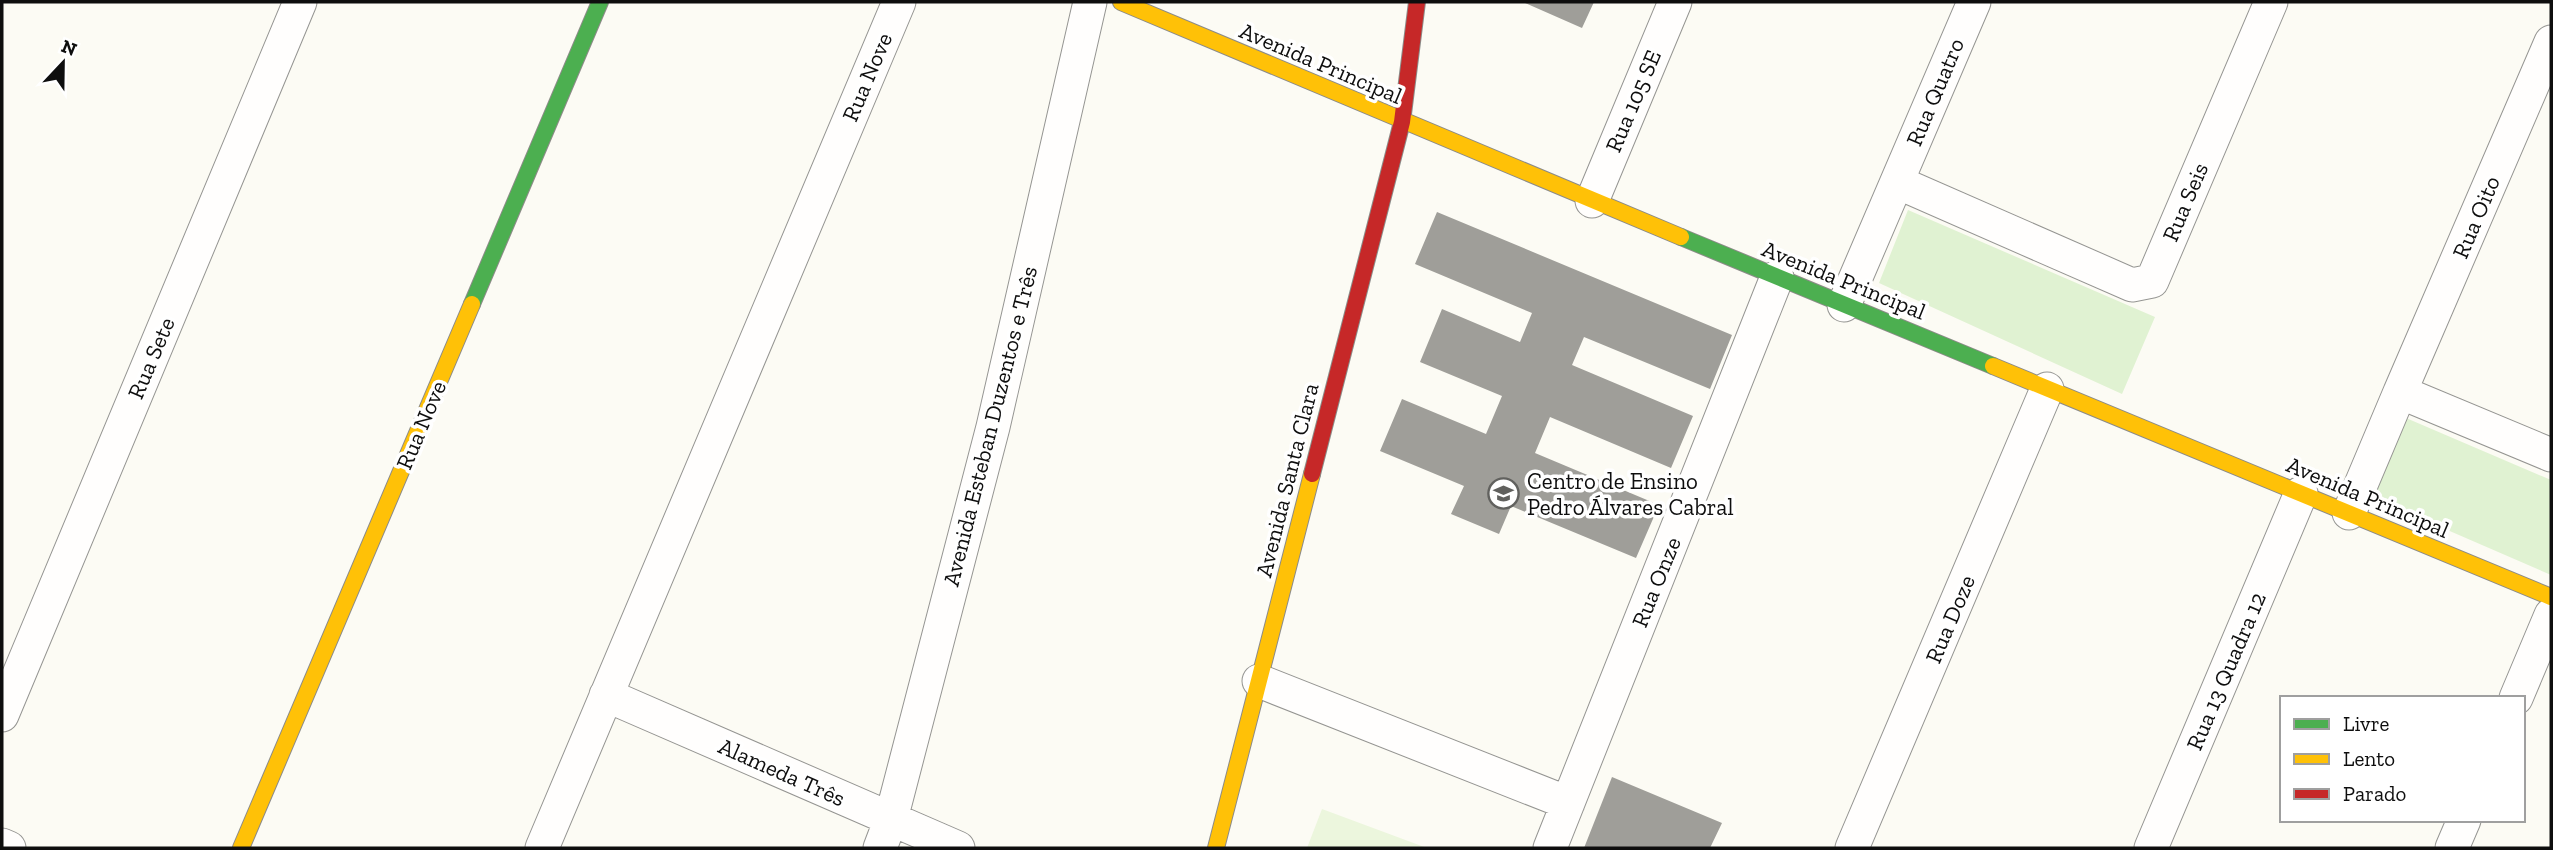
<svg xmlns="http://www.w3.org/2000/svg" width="2553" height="850" font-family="'Zilla Slab',serif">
	<rect width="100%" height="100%" fill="#fcfbf4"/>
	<path fill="#e0f2d2" d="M 1908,210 L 2155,317 L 2122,394 L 1879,283 Z
		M 2399,415 L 2551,480 L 2551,575 L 2362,493 Z"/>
	<path fill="#ecf6dd" d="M 1322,809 L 1427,848 L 1307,848 Z"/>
	<path fill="#9f9e99" d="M 1523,2 L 1594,2 L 1582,28 Z
		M 1437,212 L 1732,335 L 1710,389 L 1584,337 L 1572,365 L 1693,416 L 1671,468 L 1550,417 L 1535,453 L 1659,505 L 1636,558 L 1511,506 L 1499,534 L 1451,514 L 1464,486 L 1380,451 L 1402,399 L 1486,434 L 1502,396 L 1420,362 L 1442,309 L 1520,342 L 1532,313 L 1415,264 Z
		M 1612,777 L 1722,823 L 1710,848 L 1584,848 Z"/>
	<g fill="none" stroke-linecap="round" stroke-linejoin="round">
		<defs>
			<path id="street" d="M 2551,42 L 2400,392 L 2551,455
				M 1897,182 L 2132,285 L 2152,281 L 2271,2
				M 1592,201 L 1675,2
				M 1844,305 L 1974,2
				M 2349,513 L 2400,392
				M 1259,681 L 1568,803
				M 606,695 L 958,848
				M 2516,698 L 2551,615
				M 2,715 L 300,2
				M 2,845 L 9,848
				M 542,848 L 899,2
				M 880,848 L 891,819 L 993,427 L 1090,2
				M 1550,848 L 1777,277
				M 1852,848 L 2047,389
				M 2151,848 L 2301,493
				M 2452,848 L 2464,820"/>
			<path id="fast" d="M 1681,237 L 1993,366
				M 472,304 L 600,2"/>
			<path id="slow" d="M 1121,2 L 1681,237
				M 1993,366 L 2551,597
				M 241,848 L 472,304
				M 1216,848 L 1312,474"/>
			<path id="jam" d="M 1312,474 L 1402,122 L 1417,2"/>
		</defs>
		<use href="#street" stroke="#959592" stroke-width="35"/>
		<use href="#fast" stroke="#8c8b88" stroke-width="18"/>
		<use href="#slow" stroke="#8c8b88" stroke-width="18"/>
		<use href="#jam" stroke="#8c8b88" stroke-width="18"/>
		<use href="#street" stroke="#fffefd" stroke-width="33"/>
		<use href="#fast" stroke="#4caf50" stroke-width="16"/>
		<use href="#slow" stroke="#ffc107" stroke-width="16"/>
		<use href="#jam" stroke="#c62828" stroke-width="16"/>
	</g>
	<defs>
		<symbol id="school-ring" viewBox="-11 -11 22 22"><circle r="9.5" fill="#fff" stroke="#61615e" stroke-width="1.5"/><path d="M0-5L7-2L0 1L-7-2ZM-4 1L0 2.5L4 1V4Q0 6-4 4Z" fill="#61615e"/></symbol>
	</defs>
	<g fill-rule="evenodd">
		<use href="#school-ring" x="1486" y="476" width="35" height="35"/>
	</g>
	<g text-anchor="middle" stroke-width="7" stroke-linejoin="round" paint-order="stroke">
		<g font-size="23" fill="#0e0e0e" stroke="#fff">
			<text transform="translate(1321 63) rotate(23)" y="8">Avenida Principal</text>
			<text transform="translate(867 77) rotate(-67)" y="8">Rua Nove</text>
			<text transform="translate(1935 92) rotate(-67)" y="8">Rua Quatro</text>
			<text transform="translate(1633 101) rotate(-67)" y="8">Rua 105 SE</text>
			<text transform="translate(2185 202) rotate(-67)" y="8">Rua Seis</text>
			<text transform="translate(2476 217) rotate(-67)" y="8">Rua Oito</text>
			<text transform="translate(1844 280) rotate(22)" y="8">Avenida Principal</text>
			<text transform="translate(151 358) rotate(-67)" y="8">Rua Sete</text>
			<text transform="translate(421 425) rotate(-67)" y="8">Rua Nove</text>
			<text transform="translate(990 426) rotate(-76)" y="8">Avenida Esteban Duzentos e Três</text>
			<text transform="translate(1287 480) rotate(-76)" y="8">Avenida Santa Clara</text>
			<text transform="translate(2368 497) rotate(23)" y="8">Avenida Principal</text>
			<text transform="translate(1656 582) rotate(-68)" y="8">Rua Onze</text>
			<text transform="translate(1950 619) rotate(-67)" y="8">Rua Doze</text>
			<text transform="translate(2226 671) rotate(-67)" y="8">Rua 13 Quadra 12</text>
			<text transform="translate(782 772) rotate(24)" y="8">Alameda Três</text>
		</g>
		<g font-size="23" fill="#0e0e0e" stroke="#fff" text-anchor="start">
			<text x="1527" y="489">Centro de Ensino<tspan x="1527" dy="26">Pedro Álvares Cabral</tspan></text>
		</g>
	</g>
	<rect width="2553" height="850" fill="none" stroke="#0e0e0e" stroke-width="7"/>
	<rect x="2280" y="696" width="245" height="126" fill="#ffffff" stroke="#9f9f9f" stroke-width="2"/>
	<rect x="2294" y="719" width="35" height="10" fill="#4caf50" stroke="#9f9f9f" stroke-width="2"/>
	<text x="2343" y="731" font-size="21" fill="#0e0e0e">Livre</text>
	<rect x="2294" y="754" width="35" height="10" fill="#ffc107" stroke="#9f9f9f" stroke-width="2"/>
	<text x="2343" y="766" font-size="21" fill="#0e0e0e">Lento</text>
	<rect x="2294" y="789" width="35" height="10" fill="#c62828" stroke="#9f9f9f" stroke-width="2"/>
	<text x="2343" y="801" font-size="21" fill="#0e0e0e">Parado</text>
	<g transform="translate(63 63) rotate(22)" stroke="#ffffff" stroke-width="5" paint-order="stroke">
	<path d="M0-5L12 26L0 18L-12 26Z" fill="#0e0e0e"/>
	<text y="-10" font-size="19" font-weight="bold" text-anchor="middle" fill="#0e0e0e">N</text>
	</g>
</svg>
